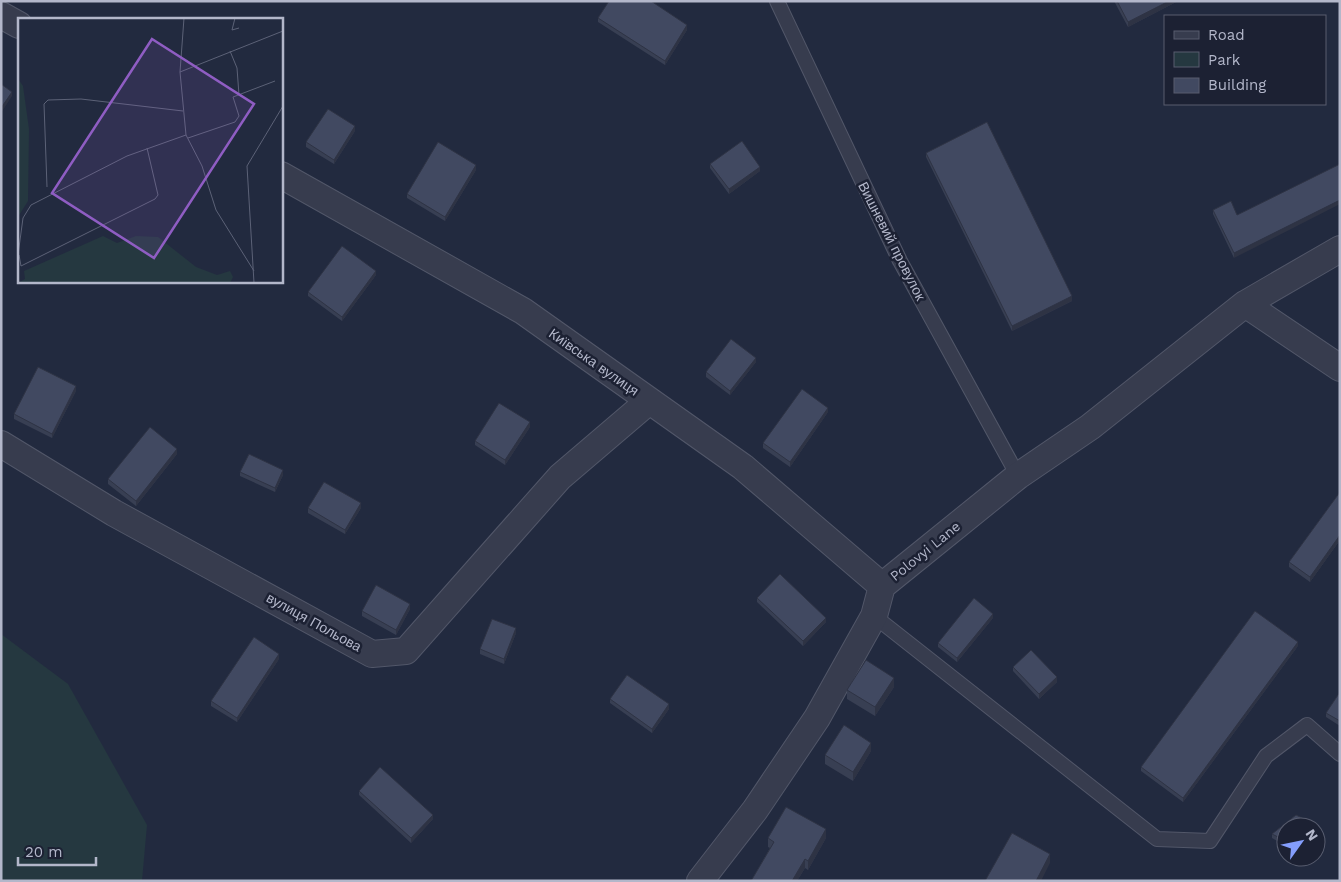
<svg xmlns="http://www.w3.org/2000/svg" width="1341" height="882" font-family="'Work Sans',sans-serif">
	<rect width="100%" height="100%" fill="#222a3f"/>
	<path fill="#253840" d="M 1,634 L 68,684 L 147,825 L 142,881 L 1,881 Z"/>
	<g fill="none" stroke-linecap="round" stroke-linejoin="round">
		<defs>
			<path id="service" d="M 777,1 L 900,261 L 1018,476
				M 874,616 L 1157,839 L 1210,841 L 1266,756 L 1307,725 L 1340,754"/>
			<path id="minor" d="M 1,15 L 19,25
				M 281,175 L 523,311 L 743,467 L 882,586
				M 1245,304 L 1340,368
				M 1,444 L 114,513 L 372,654 L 406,651 L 560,477 L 649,401
				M 700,881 L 755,810 L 817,718 L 874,616 L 882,586 L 1018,476 L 1090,427 L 1245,304 L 1340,249"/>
		</defs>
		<use href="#service" stroke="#525769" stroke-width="16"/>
		<use href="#minor" stroke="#525769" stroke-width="28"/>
		<use href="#service" stroke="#373c4e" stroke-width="14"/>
		<use href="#minor" stroke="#373c4e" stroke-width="26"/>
	</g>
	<path fill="#383f53" d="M 1114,1 L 1178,1 L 1128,27 Z
		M 598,18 L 687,30 L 665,65 L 598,22 Z
		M 355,131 L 334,164 L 306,147 L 306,142 Z
		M 926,153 L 1072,301 L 1012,331 L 926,157 Z
		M 710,164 L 760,171 L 729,194 L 710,168 Z
		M 476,170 L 445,221 L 407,198 L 407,194 Z
		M 1213,210 L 1237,215 L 1234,258 L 1213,214 Z
		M 376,275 L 342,321 L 308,296 L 308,292 Z
		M 756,362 L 730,395 L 706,377 L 706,372 Z
		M 76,391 L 52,438 L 14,419 L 14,414 Z
		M 828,412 L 790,467 L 763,448 L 763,443 Z
		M 530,427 L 505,465 L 475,445 L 475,441 Z
		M 177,454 L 136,506 L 108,484 L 108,479 Z
		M 240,472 L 283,475 L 275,492 L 240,476 Z
		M 1340,492 L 1340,540 L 1310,582 L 1289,567 L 1289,562 Z
		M 308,508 L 361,508 L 345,534 L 308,513 Z
		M 757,598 L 826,622 L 803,646 L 757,602 Z
		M 410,609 L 396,635 L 362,616 L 362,611 Z
		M 993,618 L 957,662 L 938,647 L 938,643 Z
		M 516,633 L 504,664 L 480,654 L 480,649 Z
		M 1298,646 L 1183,802 L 1141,771 L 1141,767 Z
		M 279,659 L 237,722 L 211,706 L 211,701 Z
		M 1013,667 L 1057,682 L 1039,699 L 1013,671 Z
		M 894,687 L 875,716 L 847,699 L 847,690 Z
		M 1340,692 L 1340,726 L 1326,717 L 1326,713 Z
		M 610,699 L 669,709 L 652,733 L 610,703 Z
		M 871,751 L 853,781 L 825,764 L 825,755 Z
		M 359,791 L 433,819 L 411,843 L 359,795 Z
		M 1296,815 L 1312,823 L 1312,827 L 1286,827 L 1286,846 L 1272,838 L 1272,834 Z
		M 768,838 L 826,838 L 808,870 L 805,868 L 797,881 L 751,881 L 770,848 L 768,847 Z"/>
	<path fill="#2e3344" d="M 1169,1 L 1178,1 L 1128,27 L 1128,22 Z
		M 687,25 L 687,30 L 665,65 L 665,61 Z
		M 12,92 L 12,96 L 1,113 L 1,108 Z
		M 355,126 L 355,131 L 334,164 L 334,160 Z
		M 476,165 L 476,170 L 445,221 L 445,217 Z
		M 760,167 L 760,171 L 729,194 L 729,189 Z
		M 1340,200 L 1340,204 L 1234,258 L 1234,253 Z
		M 376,271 L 376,275 L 342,321 L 342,317 Z
		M 1072,296 L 1072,301 L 1012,331 L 1012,326 Z
		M 756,358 L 756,362 L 730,395 L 730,391 Z
		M 76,386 L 76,391 L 52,438 L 52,434 Z
		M 828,408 L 828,412 L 790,467 L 790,462 Z
		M 530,422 L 530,427 L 505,465 L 505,460 Z
		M 177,449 L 177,454 L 136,506 L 136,501 Z
		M 283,470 L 283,475 L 275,492 L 275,488 Z
		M 361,503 L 361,508 L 345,534 L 345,530 Z
		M 1340,535 L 1340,540 L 1310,582 L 1310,577 Z
		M 410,604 L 410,609 L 396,635 L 396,630 Z
		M 993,614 L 993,618 L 957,662 L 957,658 Z
		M 826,618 L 826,622 L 803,646 L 803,641 Z
		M 516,628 L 516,633 L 504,664 L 504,659 Z
		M 1298,642 L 1298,646 L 1183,802 L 1183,798 Z
		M 279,654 L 279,659 L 237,722 L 237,718 Z
		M 1057,677 L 1057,682 L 1039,699 L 1039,694 Z
		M 894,678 L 894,687 L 875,716 L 875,707 Z
		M 669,704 L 669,709 L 652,733 L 652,729 Z
		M 871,743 L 871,751 L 853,781 L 853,772 Z
		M 433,815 L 433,819 L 411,843 L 411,838 Z
		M 826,829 L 826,838 L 808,870 L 808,861 Z
		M 1050,854 L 1050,863 L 1041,881 L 1036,881 Z
		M 805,859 L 805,868 L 797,881 L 792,881 Z"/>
	<path fill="#414961" stroke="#2e3344" d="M 609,1 L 651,1 L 687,25 L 665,61 L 598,18 Z
		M 1117,1 L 1169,1 L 1128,22 Z
		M 1,84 L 12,92 L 1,108 Z
		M 328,109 L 355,126 L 334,160 L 306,142 Z
		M 987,122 L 1072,296 L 1012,326 L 926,153 Z
		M 742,141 L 760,167 L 729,189 L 710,164 Z
		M 438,142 L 476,165 L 445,217 L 407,194 Z
		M 1340,164 L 1340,200 L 1234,253 L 1213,210 L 1231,201 L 1237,215 Z
		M 342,246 L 376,271 L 342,317 L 308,292 Z
		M 731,339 L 756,358 L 730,391 L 706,372 Z
		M 38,367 L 76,386 L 52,434 L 14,414 Z
		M 802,389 L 828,408 L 790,462 L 763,443 Z
		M 499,403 L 530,422 L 505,460 L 475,441 Z
		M 150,427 L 177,449 L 136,501 L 108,479 Z
		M 249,454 L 283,470 L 275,488 L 240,472 Z
		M 324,482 L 361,503 L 345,530 L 308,508 Z
		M 1340,492 L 1340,535 L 1310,577 L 1289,562 Z
		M 780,574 L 826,618 L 803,641 L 757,598 Z
		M 376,585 L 410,604 L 396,630 L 362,611 Z
		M 974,598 L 993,614 L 957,658 L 938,643 Z
		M 1255,611 L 1298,642 L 1183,798 L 1141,767 Z
		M 492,619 L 516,628 L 504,659 L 480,649 Z
		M 254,637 L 279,654 L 237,718 L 211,701 Z
		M 1031,650 L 1057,677 L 1039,694 L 1013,667 Z
		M 866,660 L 894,678 L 875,707 L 847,690 Z
		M 627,675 L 669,704 L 652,729 L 610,699 Z
		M 1340,692 L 1340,721 L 1326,713 Z
		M 844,725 L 871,743 L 853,772 L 825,755 Z
		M 380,767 L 433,815 L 411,838 L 359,791 Z
		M 786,807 L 826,829 L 808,861 L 805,859 L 792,881 L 751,881 L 774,842 L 768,838 Z
		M 1296,815 L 1312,823 L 1310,827 L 1286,827 L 1286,841 L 1272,834 Z
		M 1012,833 L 1050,854 L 1036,881 L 985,881 Z"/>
	<g text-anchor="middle" stroke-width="5" stroke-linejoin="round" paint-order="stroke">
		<g font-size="14" fill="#b3b7ca" stroke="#1c2133">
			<text transform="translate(892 241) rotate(63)" y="5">Вишневий провулок</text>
			<text transform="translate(594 362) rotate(35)" y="5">Київська вулиця</text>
			<text transform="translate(925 551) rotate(-39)" y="5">Polovyi Lane</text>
			<text transform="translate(314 622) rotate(29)" y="5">вулиця Польова</text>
		</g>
	</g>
	<g transform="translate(18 18)">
		<rect width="265" height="265" fill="#222a3f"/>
		<path d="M 0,61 L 5,68 L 11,111 L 10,183 L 0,199 ZM 85,218 L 99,225 L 118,218 L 140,219 L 178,249 L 199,257 L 212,253 L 215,259 L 212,265 L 0,265 L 7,261 L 6,253 Z" fill="#253840"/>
		<path fill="none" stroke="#5c6277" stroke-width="1" d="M 166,0 L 162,54 L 168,117 L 184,148 L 198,192 L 236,253M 217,0 L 214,12 L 221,10M 212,33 L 219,50 L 221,77M 162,54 L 265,13M 170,120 L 217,104 L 221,98 L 215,79 L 257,63M 29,169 L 26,86 L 30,82 L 63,81 L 165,93M 0,237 L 5,200 L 13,187 L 109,138 L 168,117M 1,237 L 3,248 L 137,181 L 140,177 L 129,130M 236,265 L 229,148 L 265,88"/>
		<path fill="#8f5dc3" fill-opacity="0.15" stroke="#8f5dc3" stroke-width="2.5" d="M 134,21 L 236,86 L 136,240 L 34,175 Z"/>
		<rect width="265" height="265" fill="none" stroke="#b3b7ca" stroke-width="2.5"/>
	</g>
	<rect width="1341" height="882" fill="none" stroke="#b3b7ca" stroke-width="5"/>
	<rect x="1164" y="15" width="162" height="90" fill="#1c2133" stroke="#585d6f"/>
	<rect x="1174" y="31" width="25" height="8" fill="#373c4e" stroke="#585d6f"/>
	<text x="1208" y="40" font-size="15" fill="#b3b7ca">Road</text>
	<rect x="1174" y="52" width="25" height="15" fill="#253840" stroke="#585d6f"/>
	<text x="1208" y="65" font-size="15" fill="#b3b7ca">Park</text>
	<rect x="1174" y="78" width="25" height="15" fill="#414961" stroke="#585d6f"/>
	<text x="1208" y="90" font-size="15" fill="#b3b7ca">Building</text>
	<g transform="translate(1301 842) rotate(57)"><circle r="24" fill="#1c2133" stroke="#585d6f"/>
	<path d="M0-4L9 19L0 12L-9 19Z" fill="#849efd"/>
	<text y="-8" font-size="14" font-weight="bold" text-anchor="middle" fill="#b3b7ca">N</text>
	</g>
	<path d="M18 857v8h78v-8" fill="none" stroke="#b3b7ca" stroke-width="2.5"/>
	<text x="25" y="857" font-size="15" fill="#b3b7ca" stroke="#1c2133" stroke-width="4" paint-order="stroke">20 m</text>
</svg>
